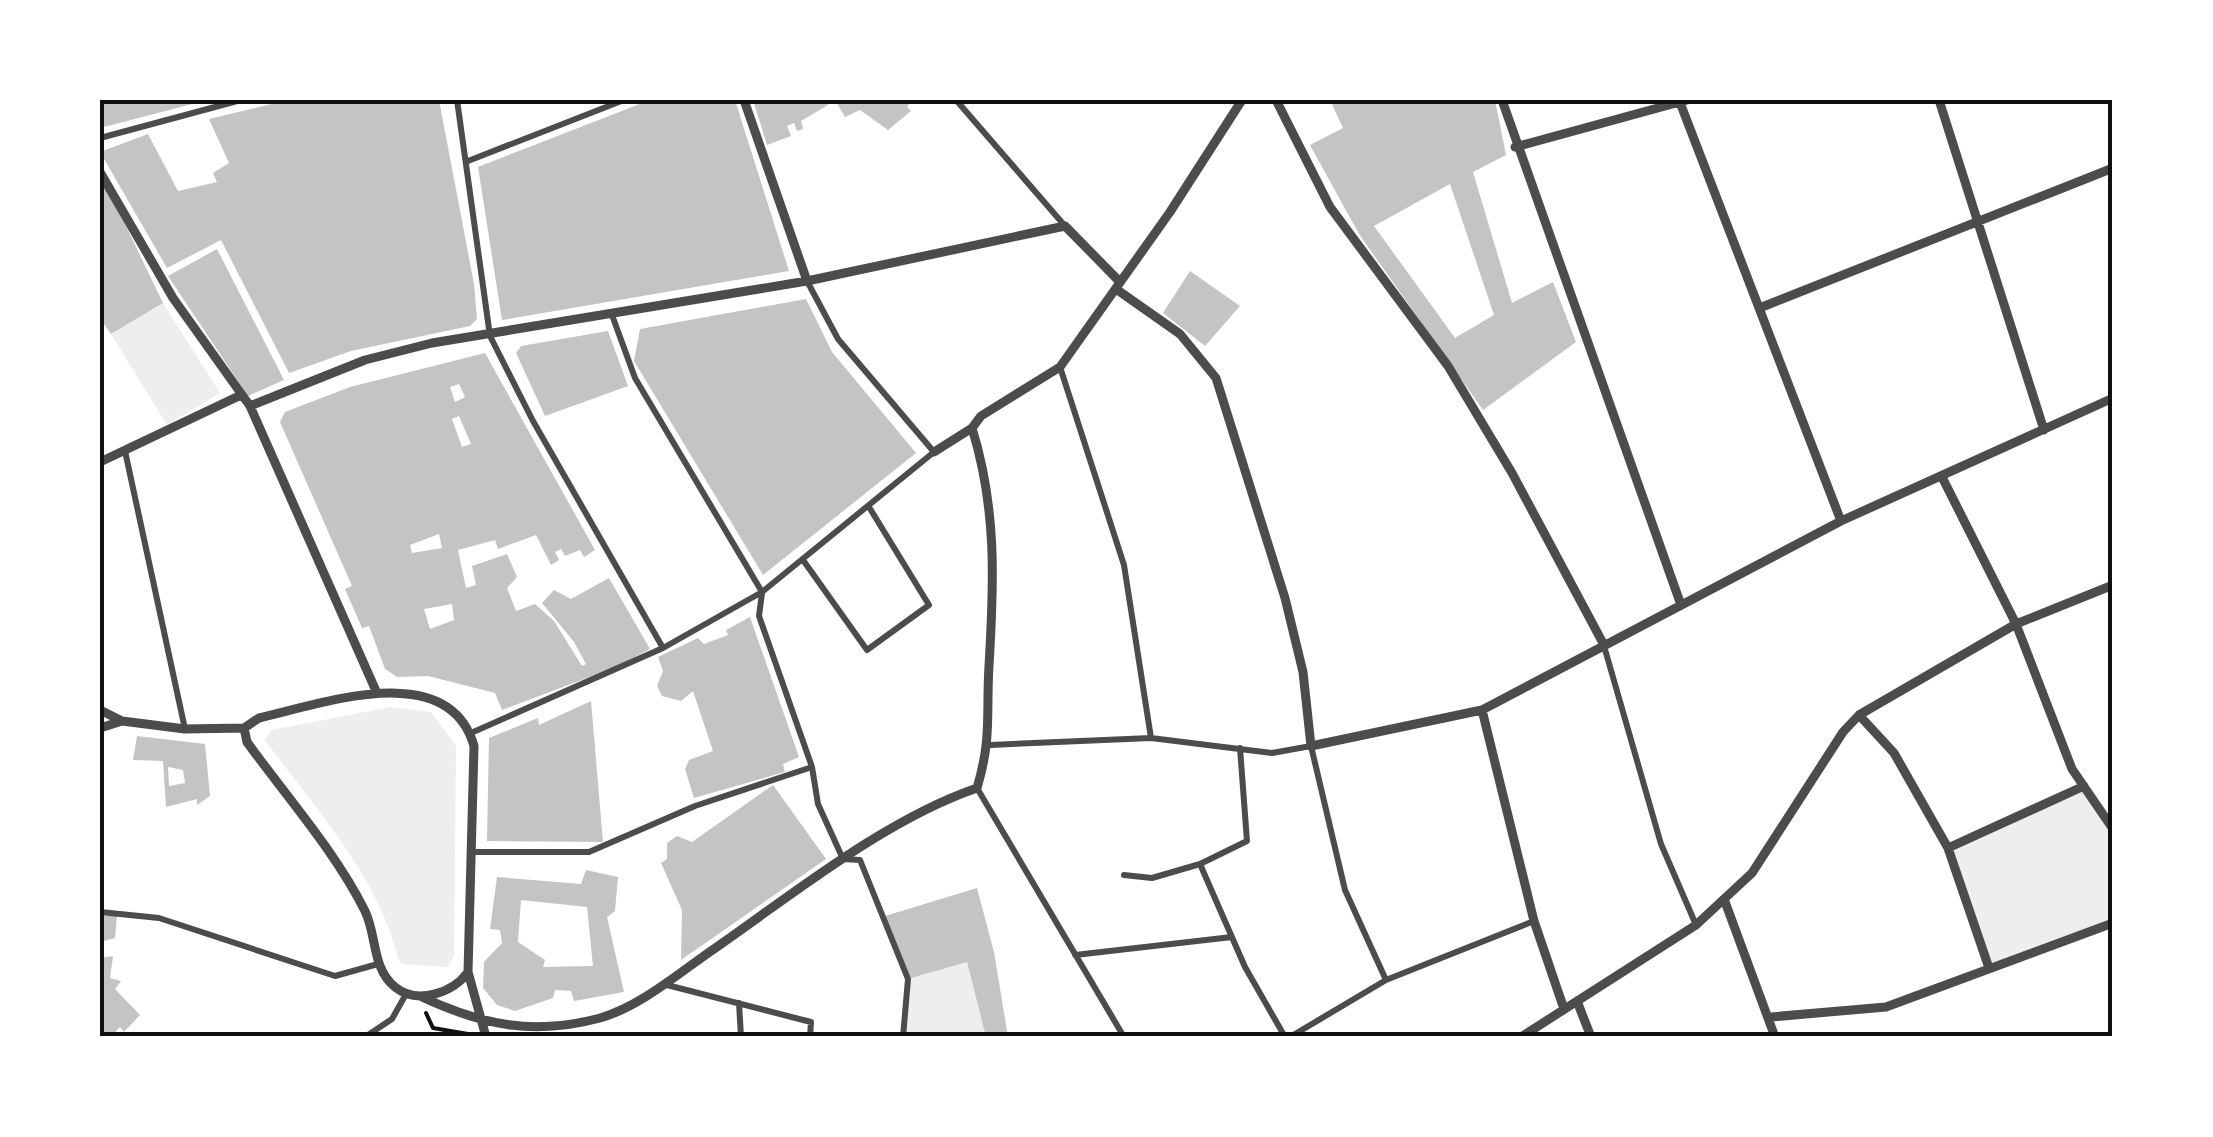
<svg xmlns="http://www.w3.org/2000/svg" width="2213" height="1137" font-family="Arial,sans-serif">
	<rect width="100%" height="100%" fill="#fff"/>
	<path fill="#eee" d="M 163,303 L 220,393 L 167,425 L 111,334 Z
		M 391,707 L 431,712 L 456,746 L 454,956 L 448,967 L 402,964 L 398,959 C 380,878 313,806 265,740 L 271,730 Z
		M 2084,786 L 2113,829 L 2113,923 L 1989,968 L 1948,848 Z
		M 967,962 L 986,1037 L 903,1037 L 908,979 Z"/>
	<path fill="#c4c4c4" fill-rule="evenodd" d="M 100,100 L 204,100 L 204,101 L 100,128 Z
		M 288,100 L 439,100 L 474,284 L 477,319 L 470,326 L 351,351 L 289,373 L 221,240 L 167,268 L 100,152 L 148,134 L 178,191 L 217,182 L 213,173 L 229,163 L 209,119 Z
		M 650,100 L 735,100 L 789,271 L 502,320 L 478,167 Z
		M 753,100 L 826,100 L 828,105 L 801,121 L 803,129 L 797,131 L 794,123 L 787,126 L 791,136 L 767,145 Z
		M 835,100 L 911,100 L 907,107 L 911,111 L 888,130 L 860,110 L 845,117 Z
		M 1330,100 L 1495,100 L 1506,155 L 1473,172 L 1512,303 L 1553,282 L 1576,342 L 1483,410 L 1359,234 L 1310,145 L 1343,128 ZM 1450,184 L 1494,315 L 1455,338 L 1374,226 Z
		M 100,172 L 163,303 L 111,334 L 100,318 Z
		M 217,249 L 284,380 L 248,396 L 168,276 Z
		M 1190,271 L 1240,306 L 1205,346 L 1163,313 Z
		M 806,299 L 832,352 L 916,453 L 763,575 L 634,361 L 640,329 Z
		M 608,331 L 628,386 L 545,416 L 516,353 L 521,346 Z
		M 485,353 L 595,550 L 584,557 L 580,550 L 565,556 L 561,549 L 555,552 L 559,560 L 551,565 L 536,535 L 498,549 L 495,540 L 458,550 L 466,588 L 476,585 L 472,566 L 507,554 L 517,577 L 507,588 L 516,611 L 535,604 L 554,621 L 582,666 L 586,664 L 574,642 L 542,603 L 554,590 L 571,599 L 609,578 L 650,649 L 616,667 L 502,710 L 495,693 L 428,676 L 397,677 L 385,669 L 369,626 L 362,628 L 345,589 L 352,586 L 280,422 L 285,412 L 350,387 ZM 459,384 L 465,397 L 455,402 L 450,387 ZM 459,416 L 471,444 L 462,447 L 452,419 ZM 439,534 L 442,548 L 412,553 L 410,545 ZM 452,604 L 454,620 L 430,629 L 424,609 Z
		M 750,617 L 799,757 L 783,764 L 785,772 L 694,798 L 685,769 L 689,760 L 713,751 L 693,691 L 681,701 L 662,696 L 657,686 L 663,671 L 658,657 L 698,638 L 704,644 L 728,635 L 726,630 Z
		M 591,701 L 603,842 L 487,841 L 489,738 L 538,718 L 539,725 Z
		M 137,736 L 205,744 L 210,796 L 197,805 L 197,799 L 166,807 L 163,761 L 133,760 ZM 168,767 L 183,770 L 185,783 L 169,786 Z
		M 773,785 L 826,859 L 681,960 L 682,910 L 661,863 L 667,859 L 667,843 L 677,836 L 692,842 Z
		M 586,870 L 618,877 L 615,911 L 607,917 L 624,992 L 574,1001 L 571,991 L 555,990 L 553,998 L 515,1011 L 497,1005 L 483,988 L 484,962 L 502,943 L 500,930 L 490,929 L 497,877 L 581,884 ZM 521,900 L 587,907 L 593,966 L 543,967 L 545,960 L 518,942 Z
		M 977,888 L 994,952 L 1008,1037 L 986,1037 L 967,962 L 908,979 L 885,916 Z
		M 100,916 L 117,916 L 115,938 L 100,942 Z
		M 113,956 L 110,978 L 121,981 L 115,989 L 140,1015 L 124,1032 L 120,1027 L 111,1037 L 100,1037 L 100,958 Z"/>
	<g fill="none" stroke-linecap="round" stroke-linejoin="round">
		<path stroke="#111" stroke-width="4" d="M 426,1013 L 433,1028 L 468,1034"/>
		<path stroke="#4c4c4c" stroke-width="6" d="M 457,100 L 490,336 L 533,421 L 663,648
			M 956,100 L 1065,226
			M 100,138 L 241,100
			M 468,161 L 624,100
			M 612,315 L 635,378 L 762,592
			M 1060,367 L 1124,565 L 1151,738
			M 125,451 L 185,729
			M 803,560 L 867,650 L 929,605 L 869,507
			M 762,593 L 759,616 L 812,767 L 818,804 L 843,859 L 860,860 L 908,979 L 903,1037
			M 1604,646 L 1661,844 L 1696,925
			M 471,733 L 663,648 L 762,592 L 934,452 L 838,339 L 807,281
			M 990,745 L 1151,738 L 1272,753 L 1311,746 L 1345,890 L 1386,980
			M 1240,748 L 1247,841 L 1200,864 L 1245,967 L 1285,1037
			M 977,788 L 1124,1037
			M 471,852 L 589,852 L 695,806 L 812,767
			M 1124,875 L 1152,878 L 1200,864
			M 100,912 L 159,918 L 335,976 L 378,964
			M 1075,955 L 1232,937
			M 663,984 L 811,1022 L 810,1037
			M 739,1003 L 741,1037
			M 365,1037 L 392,1019 L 406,994
			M 1290,1037 L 1386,980 L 1534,921"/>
		<path stroke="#4c4c4c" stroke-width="9" d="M 744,100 L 807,281
			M 1276,100 L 1330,207 L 1448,366 L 1512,473 L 1604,645
			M 1502,100 L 1681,605
			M 1679,100 L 1841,521
			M 1939,100 L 2044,430
			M 1515,147 L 1687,100
			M 100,172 L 173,298 L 250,406 L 376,691
			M 1116,289 L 1180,334 L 1216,378 L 1285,598 L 1303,672 L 1311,746 L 1482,710 L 1841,521 L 2113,398
			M 1762,307 L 2113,168
			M 250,406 L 365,360 L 432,343 L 807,281 L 1065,226 L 1120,282
			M 934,452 L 972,428 L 981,416 L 1060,367 L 1170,212 L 1242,100
			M 100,462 L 241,395
			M 1942,477 L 2016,624 L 2072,769 L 2113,829
			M 100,710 L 122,721
			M 1482,710 L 1534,921 L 1564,1009
			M 1859,715 L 1894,753 L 1948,848
			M 100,728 L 122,721 L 185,729 L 244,728
			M 244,728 L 259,718 C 321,704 449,657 474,746 L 468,972 L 486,1037
			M 244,728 L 247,742 C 286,796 335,851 365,911 C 377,936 372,969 395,987 C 417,1005 453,993 468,972
			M 1724,899 L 1775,1037
			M 1989,968 L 1948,848 L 2084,786
			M 422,997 C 482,1025 534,1036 600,1018 C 639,1007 678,974 711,951 C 792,895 884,820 977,788 C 992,738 986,715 989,666 C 994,582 997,509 972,428
			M 1577,1001 L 1591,1037
			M 1771,1017 L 1886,1007 L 2113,923
			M 1521,1037 L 1696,925 L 1752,873 L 1843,732 L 1859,715 L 2016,624 L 2113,585"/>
	</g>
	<rect width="2213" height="1137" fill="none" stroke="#ffffff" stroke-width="205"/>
	<rect x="102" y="102" width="2008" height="932" fill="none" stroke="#111" stroke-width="4"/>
</svg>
